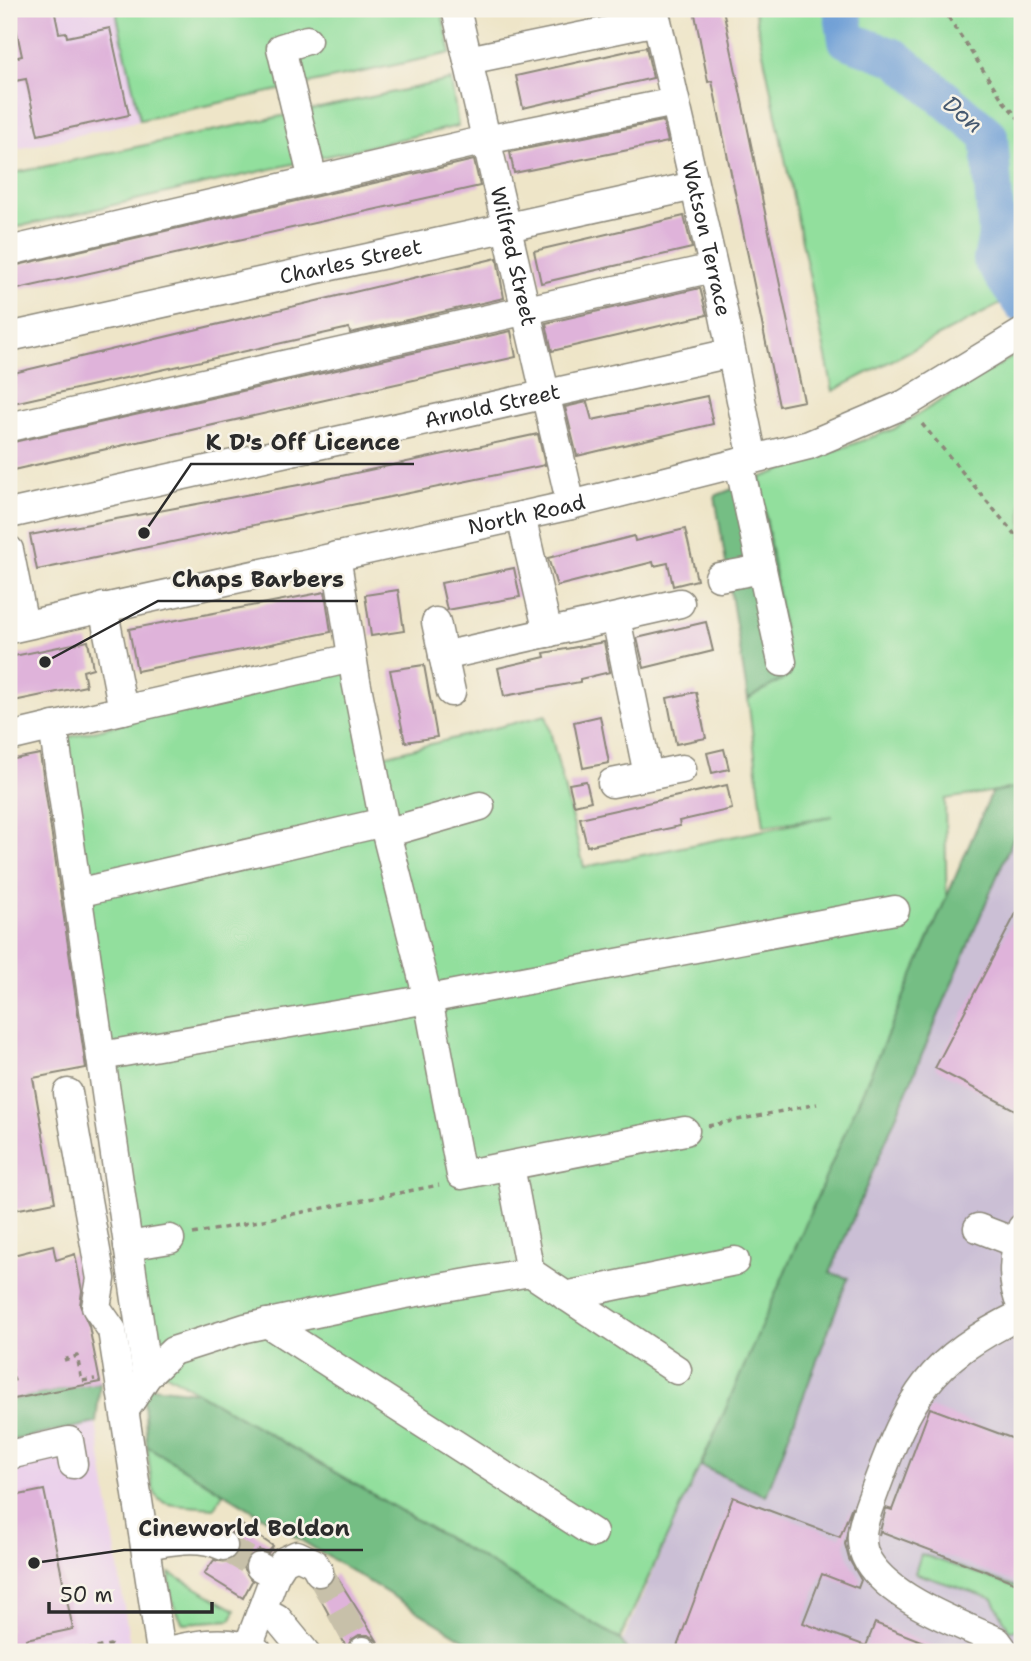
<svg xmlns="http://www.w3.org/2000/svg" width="1031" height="1661" font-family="'Shantell Sans',sans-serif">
	<rect width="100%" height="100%" fill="#f7f3e8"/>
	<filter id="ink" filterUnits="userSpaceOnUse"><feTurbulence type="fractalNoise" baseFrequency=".0143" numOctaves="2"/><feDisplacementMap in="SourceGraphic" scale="14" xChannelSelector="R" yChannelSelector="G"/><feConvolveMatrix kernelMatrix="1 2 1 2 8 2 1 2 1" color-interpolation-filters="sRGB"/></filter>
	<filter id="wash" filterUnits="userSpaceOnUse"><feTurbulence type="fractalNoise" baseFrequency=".00686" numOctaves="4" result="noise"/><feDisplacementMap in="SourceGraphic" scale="28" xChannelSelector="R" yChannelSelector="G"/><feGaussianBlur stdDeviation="1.57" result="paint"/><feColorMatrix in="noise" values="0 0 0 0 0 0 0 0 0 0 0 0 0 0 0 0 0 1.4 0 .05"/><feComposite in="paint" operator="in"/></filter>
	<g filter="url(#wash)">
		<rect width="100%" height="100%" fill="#eee5c8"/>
		<path fill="#ebd1eb" d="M 9,9 L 232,9 L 242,97 L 9,151 Z
			M 96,1423 L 131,1652 L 9,1652 L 9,1441 Z"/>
		<path fill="#cbbfd5" d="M 1022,817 L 1022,1652 L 618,1652 L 697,1470 Z"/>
		<path fill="#92df9d" stroke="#5e8564" stroke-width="2" d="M 119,9 L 441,9 L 451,53 L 140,120 L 117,16 Z
			M 754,9 L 1022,9 L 1022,293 L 833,391 Z
			M 451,80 L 458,126 L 9,229 L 9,174 Z
			M 1022,351 L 1022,787 L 945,799 L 947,931 L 620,1639 L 141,1359 L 66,738 L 364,661 L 380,757 L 546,715 L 584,867 L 833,816 L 764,826 L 748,699 L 790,675 L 760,478 L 894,429 Z
			M 147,1446 L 223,1493 L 214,1508 C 152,1502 155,1514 147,1446 Z
			M 921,1554 L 1022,1589 L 1022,1630 L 1009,1630 L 993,1599 L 915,1573 Z
			M 170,1573 L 235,1610 L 231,1620 L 183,1623 C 172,1607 168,1592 170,1573 Z"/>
		<path fill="#75be84" stroke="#507458" stroke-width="2" d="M 760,478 L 790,675 L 748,699 L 715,496 Z
			M 1022,787 L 1022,817 L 830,1273 L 848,1278 L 766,1496 L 701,1466 L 992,792 Z
			M 100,1382 L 96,1423 L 9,1441 L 9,1400 Z
			M 143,1386 L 197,1392 L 620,1639 L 628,1652 L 484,1652 L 147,1446 Z"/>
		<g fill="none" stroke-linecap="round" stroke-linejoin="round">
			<path stroke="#6b9cd5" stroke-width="38" d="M 842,9 L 847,40 L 896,58 L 989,136 L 997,235 L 992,260 L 1022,304"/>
		</g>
		<g id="blocks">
			<path fill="#dfb3da" d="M 12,9 L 54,9 L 59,33 L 66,32 L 67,37 L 110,28 L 129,115 L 38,135 L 26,79 L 15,81 L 10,59 L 22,56 Z
				M 694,9 L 723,9 L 804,401 L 779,406 L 712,81 L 708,82 Z
				M 646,47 L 653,78 L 523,108 L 516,76 Z
				M 663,121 L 668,142 L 514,173 L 510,152 Z
				M 474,160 L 480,186 L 9,291 L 9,267 Z
				M 684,216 L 692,248 L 541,283 L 534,251 Z
				M 497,258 L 504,298 L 350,333 L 349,328 L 9,404 L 9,374 Z
				M 700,288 L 707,315 L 552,351 L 546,323 Z
				M 511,331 L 516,357 L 13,470 L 9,456 L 9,443 Z
				M 707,396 L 713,424 L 577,456 L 565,407 L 587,402 L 592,420 Z
				M 538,434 L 545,465 L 37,570 L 30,535 L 304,484 Z
				M 685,529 L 697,580 L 673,586 L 668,563 L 654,566 L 653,562 L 557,586 L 548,558 L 634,536 L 635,541 Z
				M 514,568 L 520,597 L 447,610 L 441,583 Z
				M 398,590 L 404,631 L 371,636 L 365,595 Z
				M 325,592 L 331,632 L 137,671 L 129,629 Z
				M 706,622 L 713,651 L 644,668 L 637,638 Z
				M 88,641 L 93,668 L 83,671 L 86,686 L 9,702 L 9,657 Z
				M 604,642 L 610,672 L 580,679 L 580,682 L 504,696 L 498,668 L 545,657 L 544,653 Z
				M 424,665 L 437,737 L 405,742 L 390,670 Z
				M 696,692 L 706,738 L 676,744 L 667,698 Z
				M 600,716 L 609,763 L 583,768 L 574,722 Z
				M 724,749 L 729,769 L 712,773 L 707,753 Z
				M 40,754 L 86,1068 L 33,1078 L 55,1202 L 9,1211 L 9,760 Z
				M 586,781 L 591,801 L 574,805 L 569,784 Z
				M 727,785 L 732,809 L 679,821 L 680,826 L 587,846 L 580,818 Z
				M 1022,902 L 1022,1095 L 1015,1110 L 935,1068 Z
				M 53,1245 L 56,1260 L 75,1254 L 82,1291 L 80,1305 L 89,1326 L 100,1382 L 9,1400 L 9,1256 Z
				M 930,1408 L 1022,1442 L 1022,1585 L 880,1531 L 879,1535 L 886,1508 L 892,1510 Z
				M 44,1490 L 73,1629 L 26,1639 L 29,1652 L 9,1652 L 9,1497 Z
				M 733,1497 L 840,1537 L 852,1506 L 845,1544 L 849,1559 L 861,1580 L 858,1588 L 822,1574 L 803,1623 L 866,1646 L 875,1623 L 949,1652 L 675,1652 Z
				M 239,1523 L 273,1546 L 268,1553 L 259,1550 L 246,1559 L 243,1568 L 252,1581 L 243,1598 L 204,1574 L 214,1560 L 226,1562 L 238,1553 L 239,1543 L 232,1533 Z
				M 335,1574 L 378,1642 L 368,1635 L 359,1635 L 351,1640 L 347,1648 L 314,1587 L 328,1586 Z"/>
		</g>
	</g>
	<g filter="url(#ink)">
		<use href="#blocks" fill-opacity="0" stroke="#8c887a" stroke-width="2"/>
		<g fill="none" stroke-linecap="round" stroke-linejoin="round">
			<path stroke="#c7c0a9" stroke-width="28" stroke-dasharray="28 14" stroke-linecap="butt" d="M 223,1546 L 260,1567
				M 319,1572 L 363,1651"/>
			<defs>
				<g id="minor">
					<path id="s1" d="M 456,9 L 571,505"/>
					<path d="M 307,40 L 281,48 L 313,180"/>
					<path id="s2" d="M 468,60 L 657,21 L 721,301 L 753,459"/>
					<path d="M 9,251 L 486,140 L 675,102"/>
					<path id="s3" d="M 9,337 L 694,186"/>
					<path d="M 9,427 L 713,268"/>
					<path d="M 739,463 L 782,662"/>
					<path id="s4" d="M 9,514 L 731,353"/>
					<path d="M 521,516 L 548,633"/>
					<path d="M 9,550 L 24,625"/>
					<path d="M 336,556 L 356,681 L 386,833 L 428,999 L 461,1175 L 685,1131"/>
					<path d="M 719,577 L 762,569"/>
					<path d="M 616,618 L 648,775"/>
					<path d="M 436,622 L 451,692"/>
					<path id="s5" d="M 9,629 L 571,505 L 809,445 L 905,404 L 1022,333"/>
					<path d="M 443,656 L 680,603"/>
					<path d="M 123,710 L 352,658"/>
					<path d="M 53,726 L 147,1376"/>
					<path d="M 9,737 L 123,710 L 103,607"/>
					<path d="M 612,783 L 682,769"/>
					<path d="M 386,833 L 480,806"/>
					<path d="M 77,893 L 384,822"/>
					<path d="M 101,1056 L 428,999 L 895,910"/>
					<path d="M 68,1093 L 101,1279 L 96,1307 L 112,1330 L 161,1652"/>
					<path d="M 510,1166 L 530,1272"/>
					<path d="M 978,1228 L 1017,1243"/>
					<path d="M 1022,1228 C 1013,1253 1010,1283 1022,1307"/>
					<path d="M 128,1246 L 170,1239"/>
					<path d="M 565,1296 L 735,1261"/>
					<path d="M 267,1323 L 593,1533"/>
					<path d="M 125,1410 L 147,1376 L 173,1351 L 245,1328 L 400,1295 L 530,1272 L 677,1370"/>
					<path d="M 9,1455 L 69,1441 L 73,1464"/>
					<path d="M 145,1545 C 172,1541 198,1534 223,1546"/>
					<path d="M 275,1575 L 284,1561 L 297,1555 L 314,1563 L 319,1572"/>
					<path d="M 262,1610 L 277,1618 L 305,1652"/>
					<path d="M 248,1647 L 275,1575 L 260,1567"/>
					<path d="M 363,1651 L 364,1652"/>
					<path d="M 162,1652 C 194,1645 228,1637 258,1652"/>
					<path d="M 1005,1652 L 997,1641 C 957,1623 891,1599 868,1561 C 854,1538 867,1513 875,1490 C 910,1395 928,1360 1022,1314"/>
				</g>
			</defs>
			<use href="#minor" stroke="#8c887a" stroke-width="31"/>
			<path stroke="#8c887a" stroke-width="3.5" stroke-dasharray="5 5" stroke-linecap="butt" d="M 943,9 L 1004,102 L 1022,122
				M 922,424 L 1022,543
				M 708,1126 L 817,1104
				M 193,1234 L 439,1185
				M 9,1357 L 15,1386
				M 64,1360 L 77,1356 L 82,1381 L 95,1379
				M 77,1652 L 110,1645 L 122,1652"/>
			<use href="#minor" stroke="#fff" stroke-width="28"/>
		</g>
	</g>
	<g text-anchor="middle" stroke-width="5" stroke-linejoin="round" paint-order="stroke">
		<g font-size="21" fill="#2b2b2b" stroke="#f7f3e8">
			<text dy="7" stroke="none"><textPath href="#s2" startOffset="416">Watson Terrace</textPath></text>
			<text dy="7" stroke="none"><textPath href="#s1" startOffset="254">Wilfred Street</textPath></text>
			<text dy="7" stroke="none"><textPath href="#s3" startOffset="350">Charles Street</textPath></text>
			<text dy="7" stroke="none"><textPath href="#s4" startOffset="495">Arnold Street</textPath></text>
			<text dy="7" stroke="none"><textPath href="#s5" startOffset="530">North Road</textPath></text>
		</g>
		<g font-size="23" font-style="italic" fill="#45586f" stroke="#f7f3e8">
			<text transform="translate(963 114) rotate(40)" y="8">Don</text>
		</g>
	</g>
	<path fill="none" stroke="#2b2b2b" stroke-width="2.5" d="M144 533L191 464H414M45 662L158 601H358M34 1563L124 1550H363"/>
	<g fill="#2b2b2b" stroke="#f7f3e8" stroke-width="2.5">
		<circle cx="144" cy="533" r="7"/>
		<circle cx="45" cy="662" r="7"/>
		<circle cx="34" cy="1563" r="7"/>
	</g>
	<g font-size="23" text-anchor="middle" font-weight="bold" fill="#2b2b2b" stroke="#f7f3e8" stroke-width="5" stroke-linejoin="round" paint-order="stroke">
		<text x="303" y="450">K D's Off Licence</text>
		<text x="258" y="587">Chaps Barbers</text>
		<text x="244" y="1536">Cineworld Boldon</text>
	</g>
	<rect width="1031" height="1661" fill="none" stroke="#f7f3e8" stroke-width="35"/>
	<path d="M49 1602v10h163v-10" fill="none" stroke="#2b2b2b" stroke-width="3.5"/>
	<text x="60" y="1602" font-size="21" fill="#2b2b2b" stroke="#f7f3e8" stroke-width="5" paint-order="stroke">50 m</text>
</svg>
